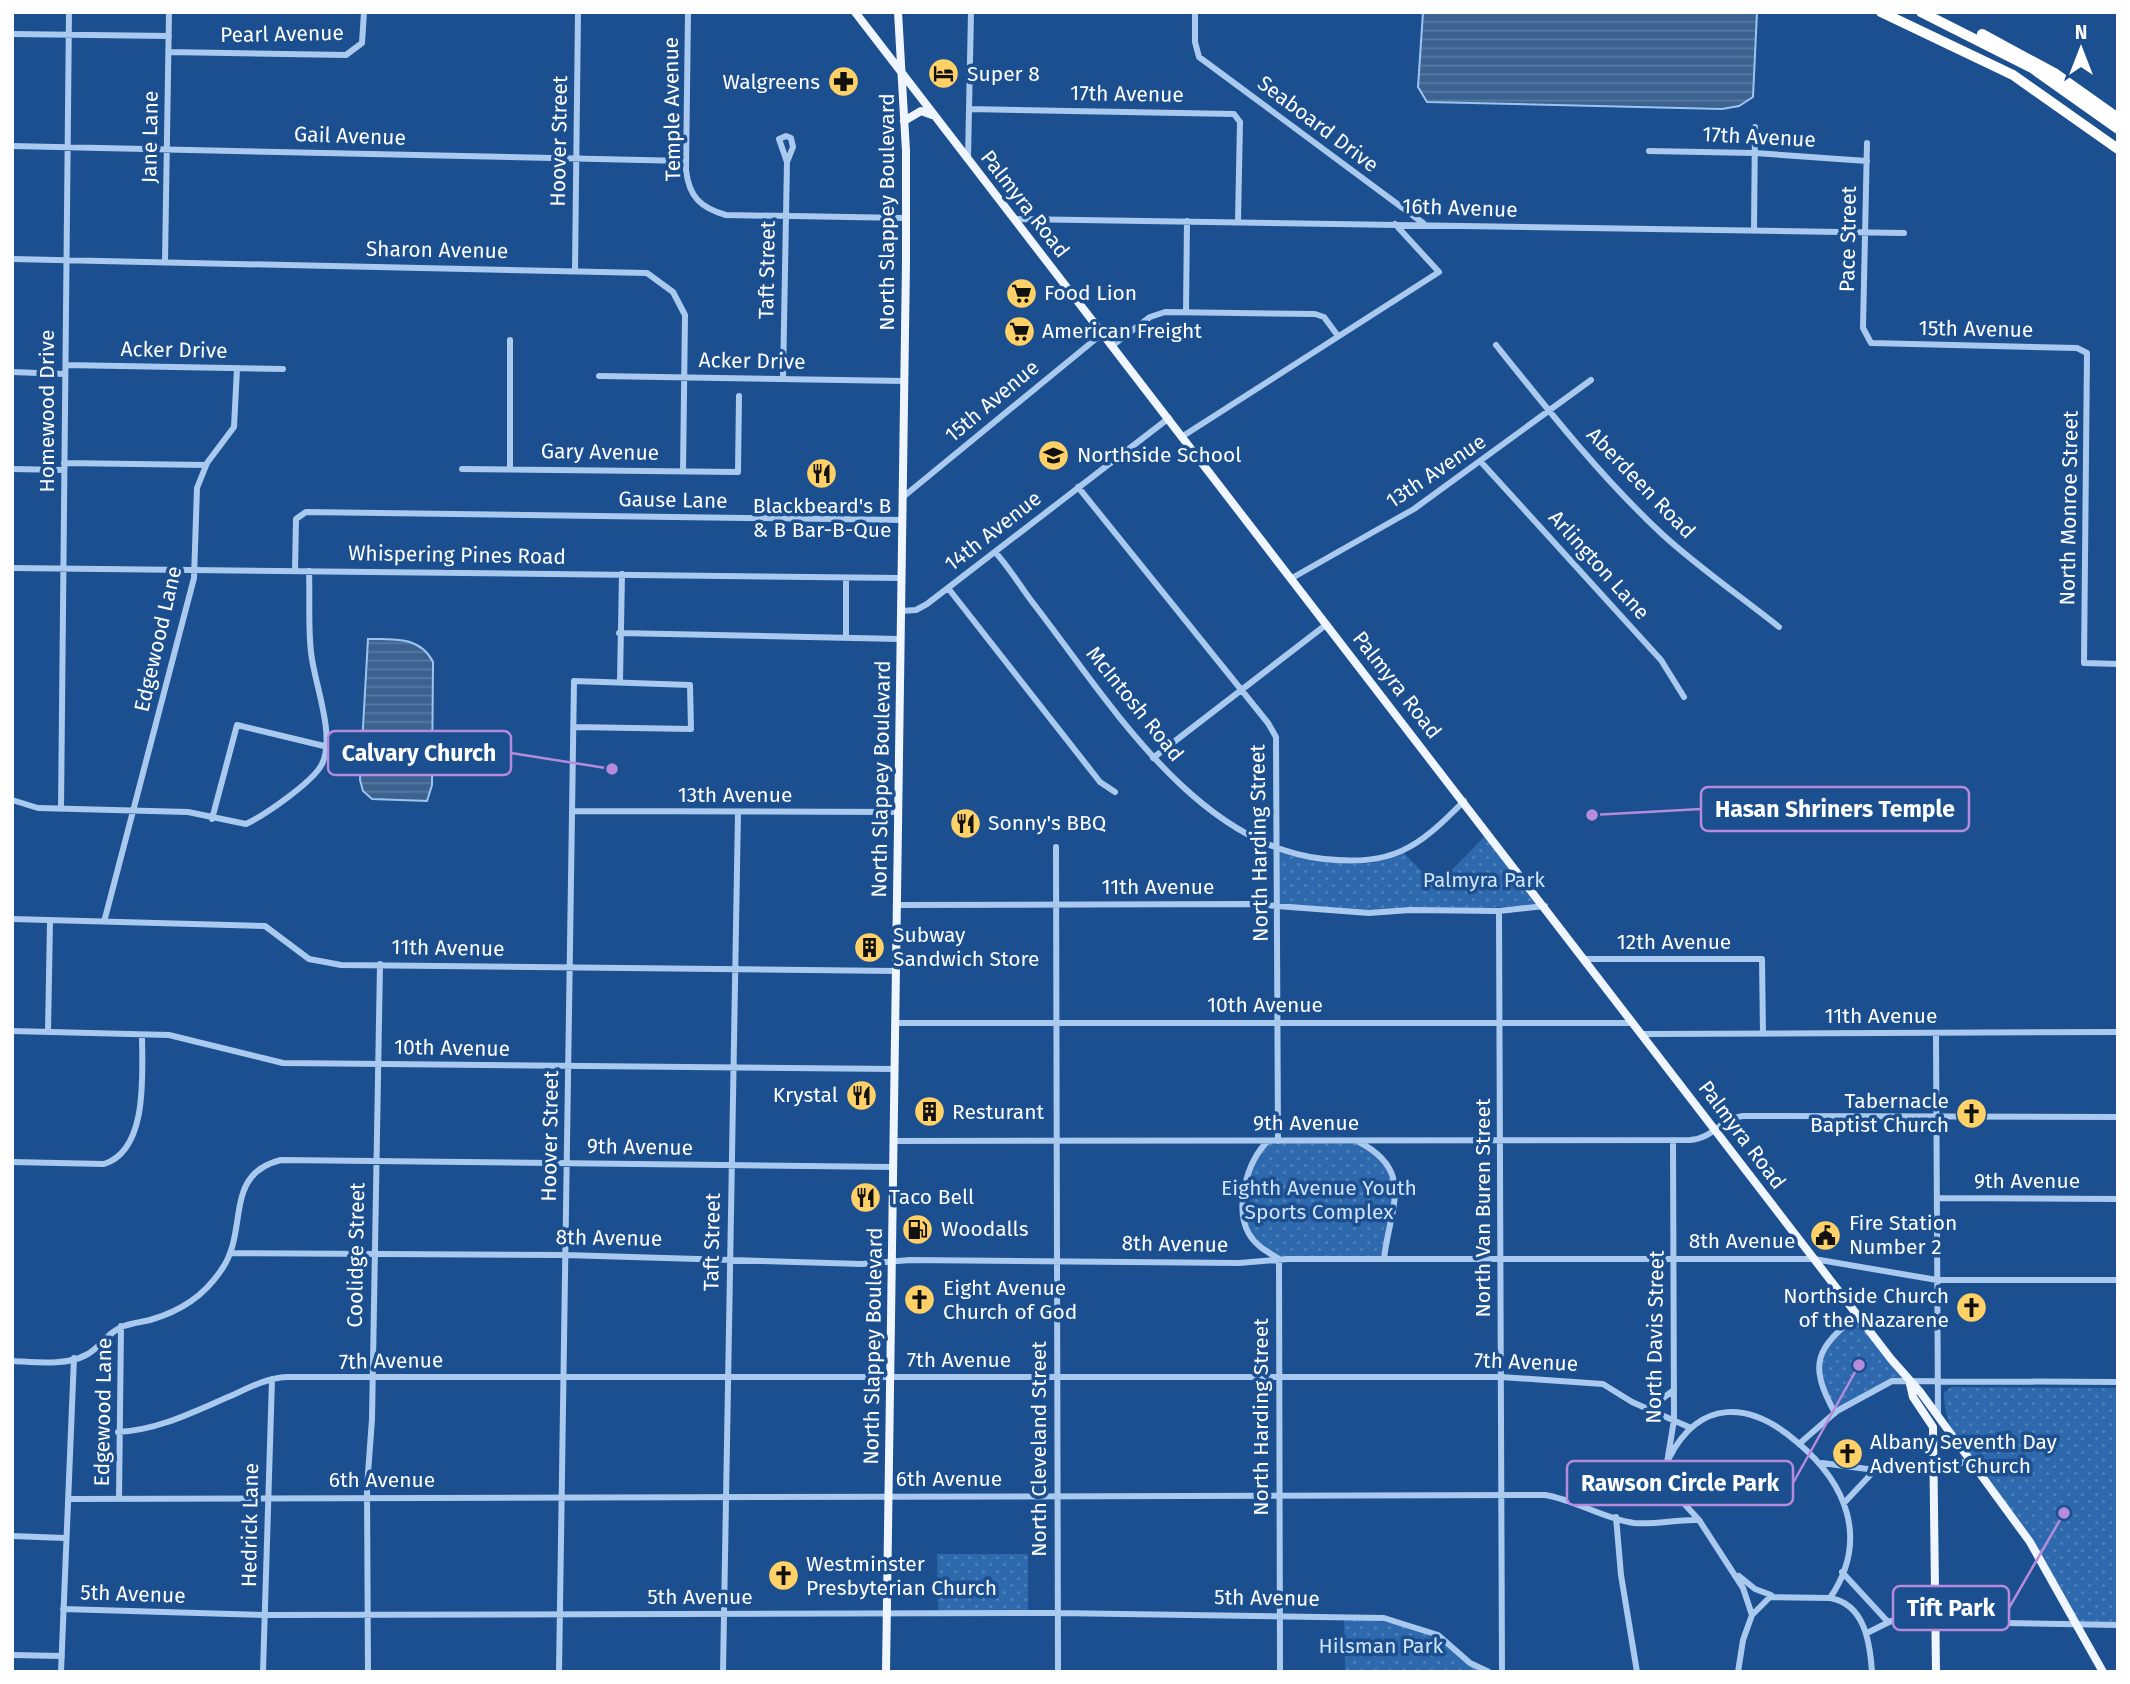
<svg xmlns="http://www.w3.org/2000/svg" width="2130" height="1684" font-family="'Fira Sans',sans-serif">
	<defs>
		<pattern id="park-dots" width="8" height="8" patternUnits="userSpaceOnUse" patternTransform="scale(1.75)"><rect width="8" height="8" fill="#2e69ad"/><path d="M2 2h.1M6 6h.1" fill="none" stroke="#4d80b9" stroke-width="1.8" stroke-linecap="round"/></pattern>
		<pattern id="water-rules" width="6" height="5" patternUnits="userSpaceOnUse" patternTransform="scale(1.75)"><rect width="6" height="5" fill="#3c6290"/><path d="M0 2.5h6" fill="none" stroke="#597aa1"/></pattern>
	</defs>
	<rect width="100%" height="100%" fill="#1b4f8f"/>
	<path fill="url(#park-dots)" d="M 1488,833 L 1544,905 L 1369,913 L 1279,904 L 1277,852 C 1316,862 1367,872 1404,853 L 1436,886 Z
		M 1268,1141 L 1355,1141 L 1371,1149 L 1393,1175 L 1394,1219 L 1384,1259 C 1351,1259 1314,1263 1282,1258 C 1275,1257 1269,1251 1264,1248 C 1226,1221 1250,1171 1268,1141 Z
		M 1858,1315 L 1909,1380 L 1893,1381 L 1835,1412 C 1813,1362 1818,1350 1858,1315 Z
		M 1951,1387 L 2118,1388 L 2118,1624 L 2077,1624 C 2062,1596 2047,1565 2029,1539 C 2000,1498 1943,1445 1944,1393 Z
		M 937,1554 L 1028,1554 L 1028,1613 L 938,1613 Z
		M 1344,1619 C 1411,1620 1434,1634 1487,1672 L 1345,1672 Z"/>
	<path fill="url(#water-rules)" stroke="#9cc4f0" stroke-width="2" d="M 1423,12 L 1757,12 L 1753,97 L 1739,106 L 1722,109 L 1427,102 L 1418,87 Z
		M 368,639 C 393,639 420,636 433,662 L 432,785 L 427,801 L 372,799 L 363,791 L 360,780 Z"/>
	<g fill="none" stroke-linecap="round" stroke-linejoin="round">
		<path stroke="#a9c9ee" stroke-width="6" d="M 688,12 L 686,170 C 689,197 701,208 726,215 L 906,218
			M 1195,12 L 1195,42 L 1199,57 L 1423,223
			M 12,34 L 169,36
			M 169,52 L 346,55 L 362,43 L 364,12
			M 969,109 L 1234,114 L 1240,122 L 1238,221
			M 1867,143 L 1863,328 L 1871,343 L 2077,348 L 2087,353 L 2084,663 L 2118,664
			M 12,146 L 686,161
			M 1649,151 L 1755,153 L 1867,161
			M 968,159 L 971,12
			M 1014,219 L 1904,233
			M 1754,230 L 1755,127
			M 12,259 L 647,273 L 673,292 L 685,315 L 683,471
			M 165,262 L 169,12
			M 575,270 L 578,12
			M 1186,312 L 1187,221
			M 1113,345 L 1150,317 L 1165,312 L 1315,314 L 1324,317 L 1338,336
			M 1496,345 C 1548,410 1601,477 1662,534 C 1698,567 1740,596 1779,627
			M 66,365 L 283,369
			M 12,372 L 65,374
			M 599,376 L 904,381
			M 783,379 L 787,162 L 793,147 L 791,138 L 786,136 L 779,139 L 787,162
			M 1183,436 L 1439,272 L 1395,224
			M 1481,462 L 1661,660 L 1684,697
			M 64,463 L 206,465
			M 12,469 L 64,470
			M 462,469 L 738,472 L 739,396
			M 510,469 L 510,340
			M 1078,487 L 1268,723 L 1276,737 L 1278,1141
			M 903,497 L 1103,333
			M 995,552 C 1009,567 1020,586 1033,603 C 1106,697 1195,846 1324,859 C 1393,866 1417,849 1464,801
			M 12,568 L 901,578
			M 295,571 L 296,519 L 306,512 L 903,520
			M 1292,578 L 1414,509 L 1591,380
			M 948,588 L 1100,782 L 1115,792
			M 901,611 L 916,610 L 927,604 L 1169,418
			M 619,633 L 900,639
			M 846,638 L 846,578
			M 620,680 L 622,574
			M 1153,758 L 1327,624
			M 12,800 L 38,808 L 188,812 L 246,824 C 265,815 313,782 322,764 C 336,735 314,683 311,652 C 308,626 310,598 309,571
			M 61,809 L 69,12
			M 573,811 L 898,812
			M 212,819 L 237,725 L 324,746
			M 1056,847 L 1058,1672
			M 897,905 L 1249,904 L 1369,913 L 1410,910 L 1499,911 L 1545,906
			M 1499,911 L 1502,1672
			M 12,919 L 265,926 L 309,959 L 341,965 L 896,971
			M 104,922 L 194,578 L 197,488 L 207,463 L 234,427 L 237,369
			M 1586,959 L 1762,959 L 1763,1034
			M 895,1023 L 1633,1023
			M 12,1031 L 169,1035 L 283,1063 L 894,1069
			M 48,1032 L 50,921
			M 1936,1033 L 1938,1416
			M 1644,1034 L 2118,1032
			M 1673,1140 L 1674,1420 L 1665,1475 L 1669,1487 L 1699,1520 L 1743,1588 L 1752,1615 L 1743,1640 L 1738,1672
			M 894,1141 L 1690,1140 C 1713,1139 1721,1118 1743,1116 L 2118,1117
			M 1268,1141 C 1247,1161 1234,1208 1249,1234 C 1256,1246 1268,1252 1279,1259 L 1280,1672
			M 1357,1141 C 1417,1171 1389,1209 1384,1259
			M 12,1162 L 104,1164 C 149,1150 142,1071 142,1035
			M 1937,1198 L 2118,1199
			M 230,1253 L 565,1255 L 862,1264 L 910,1260 L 1239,1263 L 1288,1259 L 1814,1259 L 1937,1280 L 2118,1280
			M 12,1361 C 35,1362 66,1366 86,1355 C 101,1348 107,1332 124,1326 C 132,1323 141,1322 150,1320 C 181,1311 204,1296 222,1269 C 249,1230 223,1174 281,1160 L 893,1167
			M 1648,1409 L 1674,1390
			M 1835,1413 C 1807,1362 1817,1349 1858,1314
			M 118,1432 C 160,1430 197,1410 235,1394 C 252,1386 268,1378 287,1377 L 1501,1377 L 1603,1384 L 1632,1402 L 1691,1428
			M 1799,1444 L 1837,1411 L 1892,1381 L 2118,1382
			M 1669,1458 C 1700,1398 1750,1401 1797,1442 C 1846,1483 1870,1539 1830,1598 L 1770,1597 L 1752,1615
			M 1822,1463 L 1875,1470
			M 68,1499 L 1545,1495 C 1576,1500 1604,1519 1634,1523 C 1656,1525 1677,1519 1699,1520
			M 119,1499 L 121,1326
			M 1844,1503 L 1875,1470 L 1934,1470 L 1969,1461
			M 1616,1517 L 1621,1575 L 1637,1672
			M 12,1536 L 65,1538
			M 1842,1572 L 1888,1622
			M 1739,1576 L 1755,1589 L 1771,1595
			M 1830,1598 C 1865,1604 1870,1643 1872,1672
			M 63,1609 L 265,1615 L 1057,1613 L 1384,1618 L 1438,1635 L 1470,1663 L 1489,1672
			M 1867,1633 L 1891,1621 L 2118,1625
			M 12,1655 L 62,1656
			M 61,1672 L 74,1358
			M 263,1672 L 272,1379
			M 368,1672 L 367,1487 L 372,1419 L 380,964
			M 559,1672 L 574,681 L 690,685 L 691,729 L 574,727
			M 723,1672 L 738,812"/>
		<path stroke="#f0f6ff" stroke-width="8" d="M 855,12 L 1891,1359 L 1921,1393 L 2030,1542 L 2103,1672
			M 904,121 L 921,111 L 932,115
			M 1910,1384 L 1913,1397 L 1933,1427 L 1936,1672
			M 886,1672 L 906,262 L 906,151 L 898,12"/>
		<path stroke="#fff" stroke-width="10" d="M 1881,12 L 2013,75 L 2118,149
			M 1921,12 L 2032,68 L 2118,129
			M 1982,34 L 2056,74 L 2118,118"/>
	</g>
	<defs>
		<symbol id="hotel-disc" viewBox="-11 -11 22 22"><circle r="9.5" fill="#ffd166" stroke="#1b4f8f"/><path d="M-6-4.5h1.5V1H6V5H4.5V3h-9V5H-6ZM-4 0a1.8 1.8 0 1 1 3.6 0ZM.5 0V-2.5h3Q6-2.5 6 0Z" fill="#111"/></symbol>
		<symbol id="pharmacy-disc" viewBox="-11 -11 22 22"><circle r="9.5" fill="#ffd166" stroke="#1b4f8f"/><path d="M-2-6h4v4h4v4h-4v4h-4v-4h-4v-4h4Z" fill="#111"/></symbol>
		<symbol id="supermarket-disc" viewBox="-11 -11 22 22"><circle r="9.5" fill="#ffd166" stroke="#1b4f8f"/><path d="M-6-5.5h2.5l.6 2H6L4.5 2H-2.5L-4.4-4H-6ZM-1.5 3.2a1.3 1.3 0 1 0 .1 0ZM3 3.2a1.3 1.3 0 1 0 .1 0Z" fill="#111"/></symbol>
		<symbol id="school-disc" viewBox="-11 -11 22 22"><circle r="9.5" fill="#ffd166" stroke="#1b4f8f"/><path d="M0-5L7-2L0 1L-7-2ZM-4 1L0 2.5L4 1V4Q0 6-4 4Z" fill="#111"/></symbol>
		<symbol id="restaurant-disc" viewBox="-11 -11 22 22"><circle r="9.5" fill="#ffd166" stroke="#1b4f8f"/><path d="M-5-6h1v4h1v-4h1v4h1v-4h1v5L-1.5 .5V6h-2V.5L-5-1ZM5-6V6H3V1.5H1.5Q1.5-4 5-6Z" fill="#111"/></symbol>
		<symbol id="building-disc" viewBox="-11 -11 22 22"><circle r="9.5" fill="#ffd166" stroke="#1b4f8f"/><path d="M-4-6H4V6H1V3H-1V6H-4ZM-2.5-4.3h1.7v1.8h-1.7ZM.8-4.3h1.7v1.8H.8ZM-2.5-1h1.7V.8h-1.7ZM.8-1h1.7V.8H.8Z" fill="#111"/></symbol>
		<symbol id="church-disc" viewBox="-11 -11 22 22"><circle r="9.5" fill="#ffd166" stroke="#1b4f8f"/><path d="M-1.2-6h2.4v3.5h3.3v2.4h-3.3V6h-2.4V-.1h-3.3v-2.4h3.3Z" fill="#111"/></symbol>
		<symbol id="fuel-disc" viewBox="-11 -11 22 22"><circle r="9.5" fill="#ffd166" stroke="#1b4f8f"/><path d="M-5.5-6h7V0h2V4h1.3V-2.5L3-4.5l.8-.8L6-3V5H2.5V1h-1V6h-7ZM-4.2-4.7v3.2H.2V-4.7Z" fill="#111"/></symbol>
		<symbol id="civic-disc" viewBox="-11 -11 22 22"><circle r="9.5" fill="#ffd166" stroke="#1b4f8f"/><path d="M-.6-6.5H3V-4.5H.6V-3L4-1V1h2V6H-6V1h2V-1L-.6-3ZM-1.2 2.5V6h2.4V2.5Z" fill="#111"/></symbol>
	</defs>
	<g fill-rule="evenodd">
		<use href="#hotel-disc" x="926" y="56" width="35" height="35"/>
		<use href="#pharmacy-disc" x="826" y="64" width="35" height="35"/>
		<use href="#supermarket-disc" x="1004" y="276" width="35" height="35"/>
		<use href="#supermarket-disc" x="1002" y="314" width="35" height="35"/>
		<use href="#school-disc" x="1036" y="438" width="35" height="35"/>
		<use href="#restaurant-disc" x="804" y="456" width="35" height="35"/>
		<use href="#restaurant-disc" x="948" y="806" width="35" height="35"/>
		<use href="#building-disc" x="852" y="930" width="35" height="35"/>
		<use href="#restaurant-disc" x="844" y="1078" width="35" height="35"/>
		<use href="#building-disc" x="912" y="1094" width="35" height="35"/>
		<use href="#church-disc" x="1954" y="1096" width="35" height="35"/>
		<use href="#restaurant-disc" x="848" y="1180" width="35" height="35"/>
		<use href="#fuel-disc" x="900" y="1212" width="35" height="35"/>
		<use href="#civic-disc" x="1808" y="1218" width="35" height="35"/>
		<use href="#church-disc" x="902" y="1282" width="35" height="35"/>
		<use href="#church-disc" x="1954" y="1290" width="35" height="35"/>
		<use href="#church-disc" x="1830" y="1436" width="35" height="35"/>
		<use href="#church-disc" x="766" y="1558" width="35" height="35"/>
	</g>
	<g text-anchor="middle" stroke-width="7" stroke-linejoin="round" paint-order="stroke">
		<g font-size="21" fill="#fff" stroke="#1b4f8f">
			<text transform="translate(282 34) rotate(-1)" y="7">Pearl Avenue</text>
			<text transform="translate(1127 94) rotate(1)" y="7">17th Avenue</text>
			<text transform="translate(672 109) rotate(-91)" y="7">Temple Avenue</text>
			<text transform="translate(1318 124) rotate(37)" y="7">Seaboard Drive</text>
			<text transform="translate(350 136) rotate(2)" y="7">Gail Avenue</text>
			<text transform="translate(150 137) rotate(-89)" y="7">Jane Lane</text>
			<text transform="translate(1759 137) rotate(3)" y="7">17th Avenue</text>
			<text transform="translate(559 141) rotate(-89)" y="7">Hoover Street</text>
			<text transform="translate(1025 204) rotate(52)" y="7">Palmyra Road</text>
			<text transform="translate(1460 208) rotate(2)" y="7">16th Avenue</text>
			<text transform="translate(887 212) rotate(-90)" y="7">North Slappey Boulevard</text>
			<text transform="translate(1848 239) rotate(-89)" y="7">Pace Street</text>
			<text transform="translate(437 250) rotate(1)" y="7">Sharon Avenue</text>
			<text transform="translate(767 270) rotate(-89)" y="7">Taft Street</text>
			<text transform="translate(1976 329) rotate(1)" y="7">15th Avenue</text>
			<text transform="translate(174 350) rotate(1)" y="7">Acker Drive</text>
			<text transform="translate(752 361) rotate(1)" y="7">Acker Drive</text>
			<text transform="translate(992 401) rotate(-40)" y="7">15th Avenue</text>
			<text transform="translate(47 411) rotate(-90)" y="7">Homewood Drive</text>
			<text transform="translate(600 452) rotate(1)" y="7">Gary Avenue</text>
			<text transform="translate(1436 471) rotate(-34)" y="7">13th Avenue</text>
			<text transform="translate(1641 483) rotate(46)" y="7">Aberdeen Road</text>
			<text transform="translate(673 500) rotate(1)" y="7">Gause Lane</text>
			<text transform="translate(2069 508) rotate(-89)" y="7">North Monroe Street</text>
			<text transform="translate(993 531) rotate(-38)" y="7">14th Avenue</text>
			<text transform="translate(457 555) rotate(1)" y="7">Whispering Pines Road</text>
			<text transform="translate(1599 565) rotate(48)" y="7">Arlington Lane</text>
			<text transform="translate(158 639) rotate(-77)" y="7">Edgewood Lane</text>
			<text transform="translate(1397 685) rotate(52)" y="7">Palmyra Road</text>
			<text transform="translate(1135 704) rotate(51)" y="7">McIntosh Road</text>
			<text transform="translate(881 779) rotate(-89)" y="7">North Slappey Boulevard</text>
			<text x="735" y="802">13th Avenue</text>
			<text transform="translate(1259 843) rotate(-91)" y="7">North Harding Street</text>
			<text x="1158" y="894">11th Avenue</text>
			<text x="1674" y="949">12th Avenue</text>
			<text transform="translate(448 948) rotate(1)" y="7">11th Avenue</text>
			<text x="1265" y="1012">10th Avenue</text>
			<text x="1881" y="1023">11th Avenue</text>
			<text transform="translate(452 1048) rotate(1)" y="7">10th Avenue</text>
			<text x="1306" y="1130">9th Avenue</text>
			<text transform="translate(1742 1135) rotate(53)" y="7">Palmyra Road</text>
			<text transform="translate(550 1136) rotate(-89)" y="7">Hoover Street</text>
			<text transform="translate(640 1147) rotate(1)" y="7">9th Avenue</text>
			<text x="2027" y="1188">9th Avenue</text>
			<text transform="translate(1483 1208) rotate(-90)" y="7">North Van Buren Street</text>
			<text transform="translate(609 1238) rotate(1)" y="7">8th Avenue</text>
			<text x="1742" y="1248">8th Avenue</text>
			<text transform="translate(712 1242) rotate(-89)" y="7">Taft Street</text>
			<text transform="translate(1175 1244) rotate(1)" y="7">8th Avenue</text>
			<text transform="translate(356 1255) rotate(-89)" y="7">Coolidge Street</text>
			<text transform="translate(1655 1337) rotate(-89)" y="7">North Davis Street</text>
			<text transform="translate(873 1346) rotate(-89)" y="7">North Slappey Boulevard</text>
			<text x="959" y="1367">7th Avenue</text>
			<text transform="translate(391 1361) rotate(-1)" y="7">7th Avenue</text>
			<text transform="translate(1526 1362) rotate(2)" y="7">7th Avenue</text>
			<text transform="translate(103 1412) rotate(-89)" y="7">Edgewood Lane</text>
			<text transform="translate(1261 1417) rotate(-90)" y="7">North Harding Street</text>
			<text transform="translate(1039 1449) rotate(-90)" y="7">North Cleveland Street</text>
			<text x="949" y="1486">6th Avenue</text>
			<text x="382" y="1487">6th Avenue</text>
			<text transform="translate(250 1525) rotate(-89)" y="7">Hedrick Lane</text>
			<text transform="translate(133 1594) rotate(2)" y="7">5th Avenue</text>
			<text x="700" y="1604">5th Avenue</text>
			<text transform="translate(1267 1598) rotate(1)" y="7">5th Avenue</text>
		</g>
		<g font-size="21" fill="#fff" stroke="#1b4f8f" text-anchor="start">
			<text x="967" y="81">Super 8</text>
			<text x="820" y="89" text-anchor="end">Walgreens</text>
			<text x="1044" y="300">Food Lion</text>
			<text x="1042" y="338">American Freight</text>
			<text x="1077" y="462">Northside School</text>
			<text x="822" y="513" text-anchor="middle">Blackbeard's B<tspan x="822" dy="24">&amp; B Bar-B-Que</tspan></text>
			<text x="988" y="830">Sonny's BBQ</text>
			<text x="893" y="942">Subway<tspan x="893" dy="24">Sandwich Store</tspan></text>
			<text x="838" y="1102" text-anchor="end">Krystal</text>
			<text x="1949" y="1108" text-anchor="end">Tabernacle<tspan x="1949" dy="24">Baptist Church</tspan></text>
			<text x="952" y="1119">Resturant</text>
			<text x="889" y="1204">Taco Bell</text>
			<text x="1849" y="1230">Fire Station<tspan x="1849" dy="24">Number 2</tspan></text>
			<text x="941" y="1236">Woodalls</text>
			<text x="943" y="1295">Eight Avenue<tspan x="943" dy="24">Church of God</tspan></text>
			<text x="1949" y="1303" text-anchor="end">Northside Church<tspan x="1949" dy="24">of the Nazarene</tspan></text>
			<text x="1870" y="1449">Albany Seventh Day<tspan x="1870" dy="24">Adventist Church</tspan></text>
			<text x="806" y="1571">Westminster<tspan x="806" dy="24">Presbyterian Church</tspan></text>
		</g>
		<g font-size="21" fill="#cfe3fa" stroke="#1b4f8f">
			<text x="1484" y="887">Palmyra Park</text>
			<text x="1319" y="1195">Eighth Avenue Youth<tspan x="1319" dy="24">Sports Complex</tspan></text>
			<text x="1381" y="1653">Hilsman Park</text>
		</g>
	</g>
	<path fill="none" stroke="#b68bdc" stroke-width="2.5" d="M612 769L511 753M1592 815L1701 809M1859 1365L1793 1483M2064 1513L2009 1608"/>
	<g fill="#b68bdc" stroke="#1b4f8f" stroke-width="2.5">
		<circle cx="612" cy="769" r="7"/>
		<circle cx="1592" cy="815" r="7"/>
		<circle cx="1859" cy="1365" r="7"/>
		<circle cx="2064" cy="1513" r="7"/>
	</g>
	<g fill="#1b4f8f" stroke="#b68bdc" stroke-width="2.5">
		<rect x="328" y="731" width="183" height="44" rx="7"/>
		<rect x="1701" y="787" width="268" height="44" rx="7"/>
		<rect x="1567" y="1461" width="226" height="44" rx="7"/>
		<rect x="1893" y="1586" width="116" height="44" rx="7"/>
	</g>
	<g font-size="23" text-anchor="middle" font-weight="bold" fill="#fff">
		<text x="419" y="761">Calvary Church</text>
		<text x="1835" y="817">Hasan Shriners Temple</text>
		<text x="1680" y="1491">Rawson Circle Park</text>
		<text x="1951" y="1616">Tift Park</text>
	</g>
	<rect width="2130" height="1684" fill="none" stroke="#ffffff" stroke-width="28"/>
	<g transform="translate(2081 49)" stroke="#1b4f8f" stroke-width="5" paint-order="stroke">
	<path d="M0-5L12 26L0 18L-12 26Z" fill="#ffffff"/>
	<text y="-10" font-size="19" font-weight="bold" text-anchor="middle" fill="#ffffff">N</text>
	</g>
</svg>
